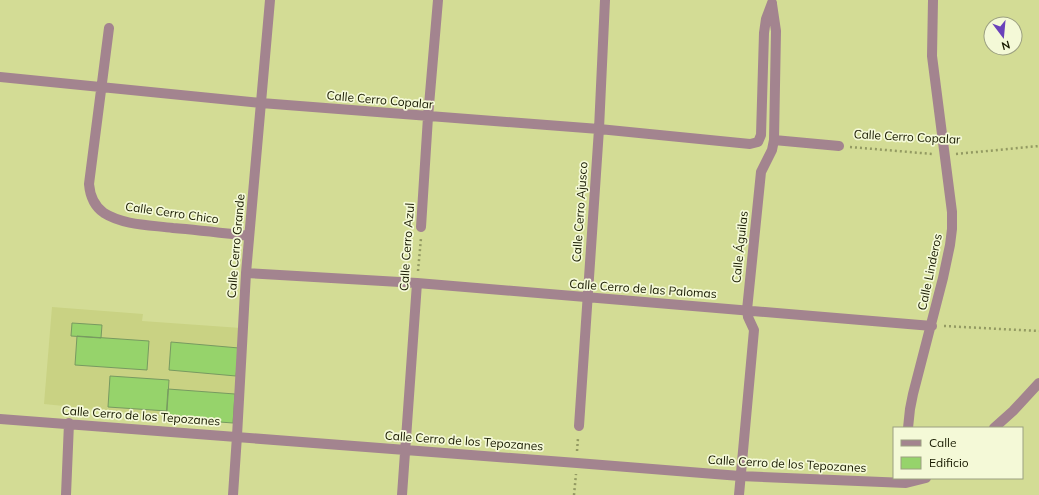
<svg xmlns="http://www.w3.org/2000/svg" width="1039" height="495" font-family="Mulish,sans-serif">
	<rect width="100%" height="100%" fill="#d3dc95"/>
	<path fill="#c9d283" d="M 52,307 L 143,314 L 142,321 L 241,328 L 233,423 L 44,404 Z"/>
	<path fill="#96d36b" stroke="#779a60" d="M 72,323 L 102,325 L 101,338 L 71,336 Z
		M 77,336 L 149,341 L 147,370 L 75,365 Z
		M 171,342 L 239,348 L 236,376 L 169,370 Z
		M 110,376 L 169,380 L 167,411 L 108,407 Z
		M 168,389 L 235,394 L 233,423 L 166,418 Z"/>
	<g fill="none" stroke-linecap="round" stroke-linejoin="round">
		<path stroke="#939a62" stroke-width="2.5" stroke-dasharray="2 3" stroke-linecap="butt" d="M 850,147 L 933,154
			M 956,154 L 1039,146
			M 418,271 L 421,238
			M 944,326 L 1039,331
			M 577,451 L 578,438
			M 574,495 L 576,474"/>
		<path stroke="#a3848f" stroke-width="10" d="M 109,28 L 89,184 C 90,196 94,206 104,213 C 123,225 150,225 173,228 C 198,230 223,233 249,236
			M 0,77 L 261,103 L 599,129 L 750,144 L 758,142 L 761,135 L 764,33 L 766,19 L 772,3
			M 774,140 L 839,146
			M 421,227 L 428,117 L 438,0
			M 246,273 L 417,283 L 932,326
			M 0,419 L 577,463 L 740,476 L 906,483 L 926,478
			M 579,426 L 599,129 L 605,0
			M 908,428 L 910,409 L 913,394 L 943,278 L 950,245 L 952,229 L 952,212 L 932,56 L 933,0
			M 994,428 L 1013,411 L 1039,383
			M 66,495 L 69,423
			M 233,495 L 237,436 L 246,273 L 270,0
			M 402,495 L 417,283
			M 739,495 L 754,330 L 748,317 L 747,310 L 761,172 L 772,150 L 774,140 L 776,31 L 772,4"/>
	</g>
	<g text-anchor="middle" stroke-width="3.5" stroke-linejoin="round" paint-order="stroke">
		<g font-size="12" fill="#181a00" stroke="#f4f9d7">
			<text transform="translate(380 100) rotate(5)" y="4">Calle Cerro Copalar</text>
			<text transform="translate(907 137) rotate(3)" y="4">Calle Cerro Copalar</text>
			<text transform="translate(580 212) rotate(-86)" y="4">Calle Cerro Ajusco</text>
			<text transform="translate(172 213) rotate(8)" y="4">Calle Cerro Chico</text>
			<text transform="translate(236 246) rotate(-85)" y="4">Calle Cerro Grande</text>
			<text transform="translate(407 247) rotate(-86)" y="4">Calle Cerro Azul</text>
			<text transform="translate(740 247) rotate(-84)" y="4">Calle Águilas</text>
			<text transform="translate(930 272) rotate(-78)" y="4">Calle Linderos</text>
			<text transform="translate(643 289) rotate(4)" y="4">Calle Cerro de las Palomas</text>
			<text transform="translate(141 416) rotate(4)" y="4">Calle Cerro de los Tepozanes</text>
			<text transform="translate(464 441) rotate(4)" y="4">Calle Cerro de los Tepozanes</text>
			<text transform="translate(787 464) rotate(3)" y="4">Calle Cerro de los Tepozanes</text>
		</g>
	</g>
	<rect x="893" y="427" width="130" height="52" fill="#f4f9d7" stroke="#9ca081"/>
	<rect x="901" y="440" width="20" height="6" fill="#a3848f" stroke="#9ca081"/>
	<text x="929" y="447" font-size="12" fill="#181a00">Calle</text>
	<rect x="901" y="457" width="20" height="12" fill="#96d36b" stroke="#9ca081"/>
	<text x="929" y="467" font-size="12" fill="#181a00">Edificio</text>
	<g transform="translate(1003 36) rotate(164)"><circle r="19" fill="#f4f9d7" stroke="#9ca081"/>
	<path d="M0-3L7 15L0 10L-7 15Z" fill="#6a42ba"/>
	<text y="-6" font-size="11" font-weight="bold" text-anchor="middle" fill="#181a00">N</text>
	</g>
</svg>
